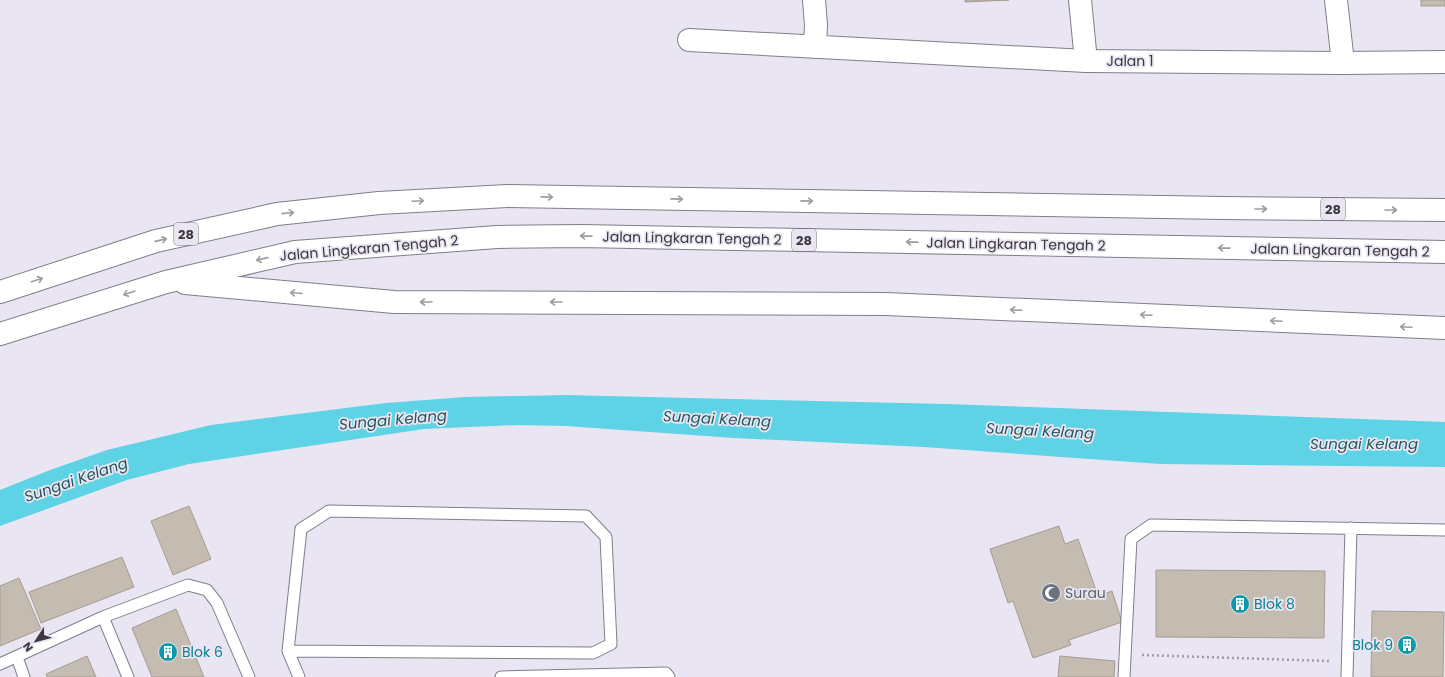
<svg xmlns="http://www.w3.org/2000/svg" width="1445" height="677" font-family="Poppins,sans-serif">
	<rect width="100%" height="100%" fill="#eae5f2"/>
	<path fill="#5dd3e5" d="M 565,395 L 946,404 L 1445,422 L 1445,467 L 1160,464 L 924,447 L 734,438 L 566,426 L 518,425 L 424,429 L 189,464 L 127,480 L 0,526 L 0,490 L 50,470 L 107,450 L 211,425 L 386,403 L 465,397 Z"/>
	<path fill="#c5bcb1" stroke="#a59c92" d="M 965,0 L 1009,0 L 965,2 Z
		M 1421,0 L 1445,0 L 1445,6 L 1421,6 Z
		M 189,506 L 211,559 L 173,575 L 151,521 Z
		M 1059,526 L 1065,544 L 1078,539 L 1098,596 L 1112,591 L 1122,622 L 1069,640 L 1071,645 L 1033,658 L 1013,601 L 1008,603 L 990,549 Z
		M 122,557 L 134,587 L 41,623 L 29,592 Z
		M 1156,570 L 1325,571 L 1324,638 L 1156,637 Z
		M 19,578 L 41,629 L 0,646 L 0,586 Z
		M 176,609 L 204,677 L 152,677 L 132,628 Z
		M 1372,611 L 1444,612 L 1443,677 L 1371,677 Z
		M 87,656 L 96,677 L 47,677 L 46,674 Z
		M 1060,656 L 1115,661 L 1114,677 L 1058,677 Z"/>
	<g fill="none" stroke-linecap="round" stroke-linejoin="round">
		<defs>
			<path id="lane" d="M 103,617 L 128,677
				M 288,651 L 593,653 L 611,644 L 606,537 L 586,516 L 329,511 L 301,529 L 288,651 L 299,677
				M 17,657 L 24,677
				M 0,664 L 103,617 L 188,585 L 207,590 L 217,603 L 249,677
				M 501,677 L 666,673 L 669,677
				M 1124,677 L 1131,539 L 1151,525 L 1445,530
				M 1347,677 L 1351,528"/>
			<path id="street" d="M 814,0 L 816,25 L 815,47
				M 1080,0 L 1086,61
				M 1336,0 L 1343,63
				M 689,40 L 1086,61 L 1343,63 L 1445,62"/>
			<path id="highway" d="M 185,283 L 394,302 L 886,304 L 1445,328
				M 0,292 L 156,241 L 277,214 L 379,203 L 507,196 L 1222,208 L 1445,210
				M 0,334 L 166,282 L 295,252 L 497,237 L 581,236 L 1445,252"/>
		</defs>
		<use href="#lane" stroke="#817d88" stroke-width="13"/>
		<use href="#street" stroke="#817d88" stroke-width="24"/>
		<use href="#highway" stroke="#817d88" stroke-width="24"/>
		<path stroke="#9e9aa4" stroke-width="2.5" stroke-dasharray="2 3" stroke-linecap="butt" d="M 1142,655 L 1329,661"/>
		<use href="#lane" stroke="#fff" stroke-width="11"/>
		<use href="#street" stroke="#fff" stroke-width="22"/>
		<use href="#highway" stroke="#fff" stroke-width="22"/>
	</g>
	<defs><path id="oneway-shaft" d="M-6 0H5M1.5-3L5.5 0L1.5 3" fill="none" stroke-width="1.6" stroke-linecap="round" stroke-linejoin="round"/></defs>
	<g stroke="#9e9c9f">
		<use href="#oneway-shaft" transform="translate(547 197) rotate(1)"/>
		<use href="#oneway-shaft" transform="translate(677 199) rotate(1)"/>
		<use href="#oneway-shaft" transform="translate(418 201) rotate(-3)"/>
		<use href="#oneway-shaft" transform="translate(807 201) rotate(1)"/>
		<use href="#oneway-shaft" transform="translate(1261 209)"/>
		<use href="#oneway-shaft" transform="translate(1391 210)"/>
		<use href="#oneway-shaft" transform="translate(288 213) rotate(-6)"/>
		<use href="#oneway-shaft" transform="translate(586 236) rotate(-179)"/>
		<use href="#oneway-shaft" transform="translate(161 240) rotate(-13)"/>
		<use href="#oneway-shaft" transform="translate(912 242) rotate(-179)"/>
		<use href="#oneway-shaft" transform="translate(1224 248) rotate(-179)"/>
		<use href="#oneway-shaft" transform="translate(262 259) rotate(167)"/>
		<use href="#oneway-shaft" transform="translate(37 280) rotate(-18)"/>
		<use href="#oneway-shaft" transform="translate(129 293) rotate(162)"/>
		<use href="#oneway-shaft" transform="translate(296 293) rotate(-175)"/>
		<use href="#oneway-shaft" transform="translate(426 302) rotate(-180)"/>
		<use href="#oneway-shaft" transform="translate(556 302) rotate(-180)"/>
		<use href="#oneway-shaft" transform="translate(1016 310) rotate(-177)"/>
		<use href="#oneway-shaft" transform="translate(1146 315) rotate(-177)"/>
		<use href="#oneway-shaft" transform="translate(1276 321) rotate(-177)"/>
		<use href="#oneway-shaft" transform="translate(1406 327) rotate(-177)"/>
	</g>
	<defs>
		<symbol id="mosque-disc" viewBox="-11 -11 22 22"><circle r="9.5" fill="#6b7280" stroke="#eae5f2"/><path d="M3.5-4.9A6 6 0 1 0 3.5 4.9A5 5 0 1 1 3.5-4.9Z" fill="#fff"/></symbol>
		<symbol id="building-disc" viewBox="-11 -11 22 22"><circle r="9.5" fill="#0f9aa8" stroke="#eae5f2"/><path d="M-4-6H4V6H1V3H-1V6H-4ZM-2.5-4.3h1.7v1.8h-1.7ZM.8-4.3h1.7v1.8H.8ZM-2.5-1h1.7V.8h-1.7ZM.8-1h1.7V.8H.8Z" fill="#fff"/></symbol>
	</defs>
	<g fill-rule="evenodd">
		<use href="#mosque-disc" x="1040" y="582" width="22" height="22"/>
		<use href="#building-disc" x="1229" y="593" width="22" height="22"/>
		<use href="#building-disc" x="1396" y="634" width="22" height="22"/>
		<use href="#building-disc" x="157" y="641" width="22" height="22"/>
	</g>
	<g text-anchor="middle" stroke-width="3.5" stroke-linejoin="round" paint-order="stroke">
		<g fill="#eae5f2" stroke="#706d75" stroke-width="1">
			<rect x="1321" y="198" width="24" height="22" rx="3"/>
			<rect x="174" y="223" width="24" height="22" rx="3"/>
			<rect x="792" y="229" width="24" height="22" rx="3"/>
		</g>
		<g font-size="13" font-weight="bold" fill="#3c3a3f">
			<text x="1333" y="214">28</text>
			<text x="186" y="239">28</text>
			<text x="804" y="245">28</text>
		</g>
		<g font-size="14" fill="#3c3a3f" stroke="#eae5f2">
			<text x="1130" y="66">Jalan 1</text>
			<text transform="translate(692 238) rotate(1)" y="5">Jalan Lingkaran Tengah 2</text>
			<text transform="translate(1016 244) rotate(1)" y="5">Jalan Lingkaran Tengah 2</text>
			<text transform="translate(369 248) rotate(-5)" y="5">Jalan Lingkaran Tengah 2</text>
			<text transform="translate(1340 250) rotate(1)" y="5">Jalan Lingkaran Tengah 2</text>
		</g>
		<g font-size="14" fill="#5b616d" stroke="#eae5f2" text-anchor="start">
			<text x="1065" y="598">Surau</text>
		</g>
		<g font-size="14" fill="#0d838f" stroke="#eae5f2" text-anchor="start">
			<text x="1254" y="609">Blok 8</text>
			<text x="1393" y="650" text-anchor="end">Blok 9</text>
			<text x="182" y="657">Blok 6</text>
		</g>
		<g font-size="15" font-style="italic" fill="#24565e" stroke="#eae5f2">
			<text transform="translate(717 419) rotate(3)" y="5">Sungai Kelang</text>
			<text transform="translate(393 420) rotate(-5)" y="5">Sungai Kelang</text>
			<text transform="translate(1040 431) rotate(3)" y="5">Sungai Kelang</text>
			<text x="1364" y="449">Sungai Kelang</text>
			<text transform="translate(76 480) rotate(-19)" y="5">Sungai Kelang</text>
		</g>
	</g>
	<g transform="translate(36 641) rotate(234)" stroke="#eae5f2" stroke-width="3" paint-order="stroke">
	<path d="M0-3L7 15L0 10L-7 15Z" fill="#3c3a3f"/>
	<text y="-6" font-size="11" font-weight="bold" text-anchor="middle" fill="#3c3a3f">N</text>
	</g>
</svg>
